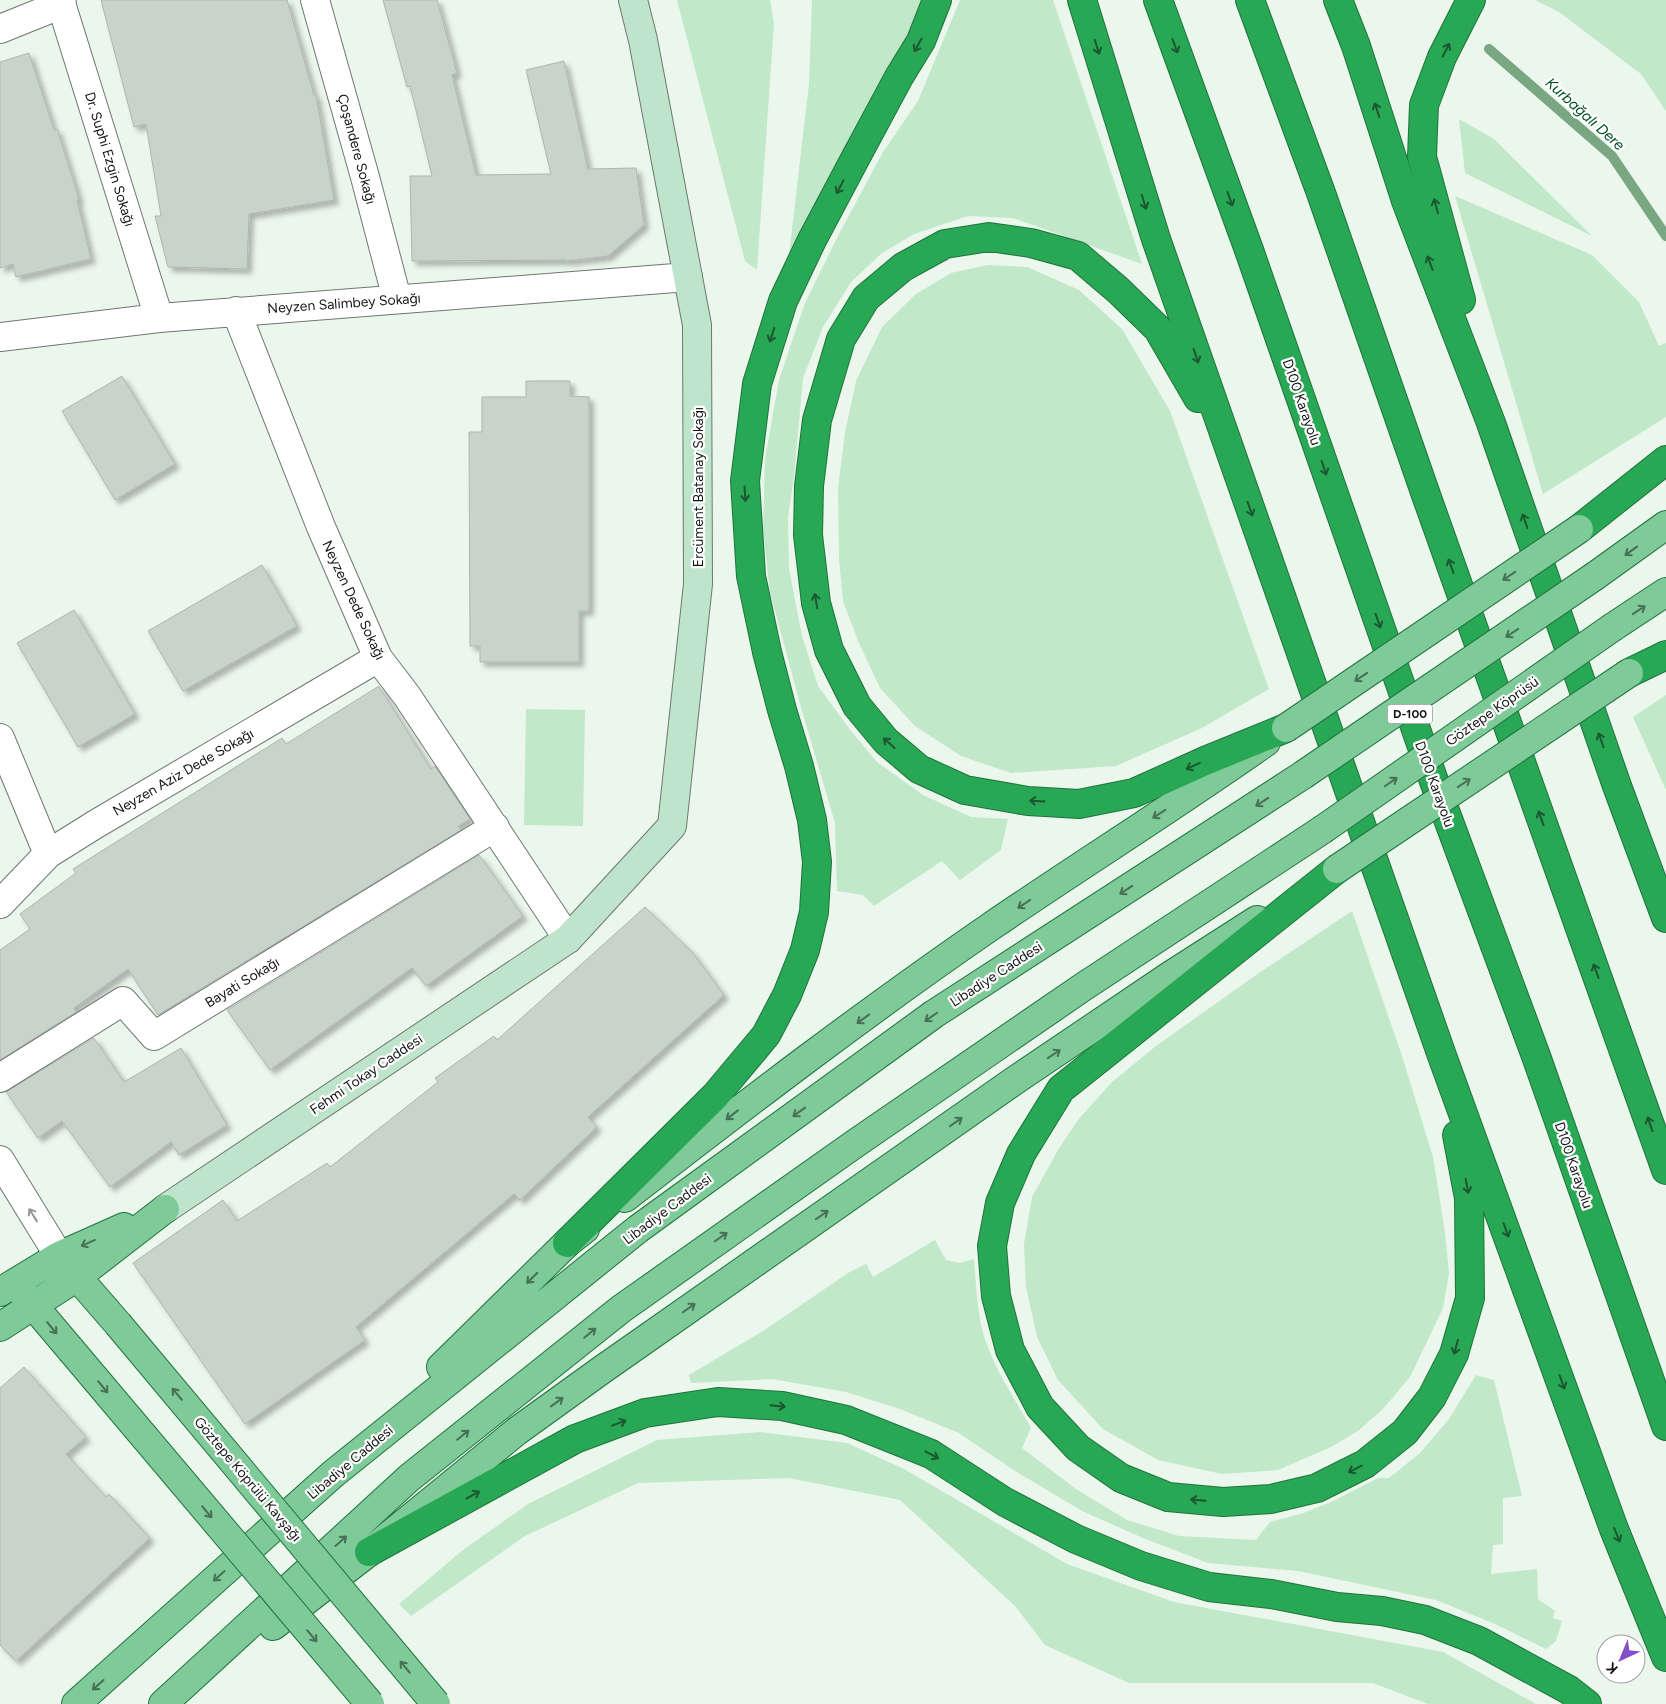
<svg xmlns="http://www.w3.org/2000/svg" width="1666" height="1704" font-family="Figtree,sans-serif">
	<defs>
		<filter id="shadow"><feDropShadow dx="4.5" dy="4.5" stdDeviation="2.5" flood-color="#0004"/></filter>
	</defs>
	<rect width="100%" height="100%" fill="#ebf6ec"/>
	<path fill="#c1e8c8" d="M 677,0 L 770,0 L 774,23 L 757,270 L 745,261 Z
		M 812,0 L 931,0 L 794,273 L 789,255 L 809,84 Z
		M 960,0 L 1053,0 L 1142,264 L 1013,218 L 968,216 L 914,234 L 882,253 L 851,282 L 823,327 L 803,378 L 794,476 L 788,517 L 789,569 L 802,636 L 818,686 L 851,731 L 877,762 L 923,795 L 971,817 L 1008,819 L 1001,850 L 960,880 L 942,861 L 874,906 L 863,895 L 837,891 L 835,823 L 800,704 L 770,592 L 763,531 L 765,459 L 779,380 L 805,303 L 839,234 L 883,152 L 918,101 Z
		M 1535,0 L 1666,0 L 1666,111 L 1641,74 L 1559,12 Z
		M 1459,119 L 1494,139 L 1592,236 L 1465,173 Z
		M 1455,196 L 1592,255 L 1639,302 L 1659,346 L 1666,343 L 1666,417 L 1543,494 Z
		M 988,265 L 1027,267 L 1079,290 L 1122,329 L 1170,411 L 1269,689 L 1202,728 L 1116,766 L 1011,773 L 961,756 L 915,726 L 880,688 L 859,643 L 843,601 L 839,559 L 838,489 L 845,433 L 856,381 L 882,327 L 916,294 L 951,273 Z
		M 1666,695 L 1666,790 L 1633,717 Z
		M 526,709 L 585,710 L 583,826 L 524,825 Z
		M 1352,911 L 1402,1056 L 1433,1157 L 1445,1233 L 1449,1273 L 1443,1308 L 1410,1377 L 1383,1409 L 1358,1431 L 1331,1447 L 1278,1470 L 1222,1474 L 1158,1460 L 1103,1429 L 1058,1380 L 1037,1337 L 1026,1287 L 1024,1244 L 1032,1197 L 1058,1150 L 1078,1120 L 1111,1083 L 1156,1046 L 1256,975 Z
		M 935,1240 L 946,1260 L 960,1263 L 974,1259 C 976,1283 977,1316 985,1339 C 995,1370 1015,1399 1031,1428 L 1022,1448 L 1076,1489 L 1127,1520 L 1179,1536 L 1256,1540 L 1270,1522 L 1304,1513 L 1333,1501 L 1378,1478 L 1389,1478 L 1420,1453 L 1449,1419 L 1476,1375 L 1494,1380 L 1522,1496 L 1503,1498 L 1503,1544 L 1493,1545 L 1491,1574 L 1537,1569 L 1538,1599 L 1555,1611 L 1553,1618 L 1562,1621 L 1556,1641 L 1546,1649 L 1495,1624 L 1436,1600 L 1298,1571 L 1208,1563 L 1143,1538 L 1082,1511 L 1015,1471 L 959,1433 L 900,1409 L 846,1392 L 772,1379 L 691,1383 L 689,1375 L 763,1331 L 848,1273 L 866,1264 L 873,1277 Z
		M 761,1432 L 847,1443 L 904,1469 L 1067,1564 L 1174,1602 L 1443,1652 L 1536,1704 L 1428,1704 L 1373,1683 L 1129,1683 L 1045,1645 L 1015,1606 L 900,1500 L 789,1478 L 638,1483 L 525,1536 L 411,1616 L 399,1604 L 463,1550 L 528,1504 L 657,1440 Z"/>
	<g fill="none" stroke-linecap="round" stroke-linejoin="round">
		<path stroke="#79a782" stroke-width="10" d="M 1489,49 L 1612,156 L 1666,236"/>
	</g>
	<path fill="#c8d3ca" stroke="#acb7ae" filter="url(#shadow)" d="M 101,0 L 287,0 L 314,95 L 316,95 L 334,200 L 249,214 L 247,269 L 168,267 L 155,216 L 161,216 L 146,124 L 134,127 Z
		M 383,0 L 437,0 L 457,73 L 452,75 L 476,175 L 551,174 L 526,70 L 564,61 L 588,169 L 636,168 L 644,225 L 608,256 L 566,261 L 566,260 L 412,261 L 410,176 L 432,176 L 410,86 L 407,87 Z
		M 29,53 L 54,130 L 57,129 L 79,199 L 77,200 L 91,259 L 16,277 L 13,264 L 0,268 L 0,62 Z
		M 122,376 L 175,464 L 115,500 L 62,411 Z
		M 526,381 L 570,381 L 570,396 L 589,397 L 589,611 L 579,611 L 579,662 L 480,662 L 480,646 L 470,646 L 469,432 L 482,432 L 482,397 L 526,397 Z
		M 262,565 L 297,626 L 183,691 L 148,631 Z
		M 74,610 L 135,714 L 78,747 L 17,643 Z
		M 379,686 L 431,769 L 435,766 L 470,819 L 458,826 L 461,830 L 158,1015 L 128,969 L 74,1008 L 76,1012 L 0,1060 L 0,950 L 30,929 L 20,914 L 76,873 L 73,869 L 282,738 L 286,744 Z
		M 479,855 L 523,916 L 426,986 L 412,968 L 270,1070 L 227,1010 Z
		M 645,907 L 693,953 L 724,995 L 588,1117 L 597,1127 L 520,1200 L 514,1194 L 356,1327 L 365,1340 L 245,1424 L 133,1263 L 223,1200 L 237,1221 L 327,1163 L 330,1167 L 438,1082 L 435,1078 L 494,1036 L 497,1040 Z
		M 94,1038 L 124,1082 L 181,1048 L 227,1125 L 179,1155 L 171,1142 L 110,1187 L 62,1121 L 38,1138 L 6,1092 Z
		M 24,1367 L 86,1437 L 66,1454 L 106,1497 L 109,1494 L 150,1538 L 16,1661 L 0,1645 L 0,1388 Z"/>
	<g fill="none" stroke-linecap="round" stroke-linejoin="round">
		<defs>
			<path id="street" d="M 60,0 L 159,318
				M 315,0 L 365,177 L 397,299
				M 0,29 L 62,4
				M 236,311 L 321,527 L 378,658 L 407,696 L 568,939
				M 0,337 L 159,318 L 688,277
				M 0,738 L 48,854
				M 0,904 L 48,854 L 96,824 L 378,658
				M 0,1078 L 123,1001 L 154,1036 L 495,827
				M 0,1160 L 59,1256"/>
			<path id="secondary" d="M 165,1209 L 568,939 L 672,826 L 698,584 L 697,325 L 643,40 L 633,0"/>
			<path id="primary" d="M 1595,576 L 1666,525
				M 1613,627 L 1666,592
				M 625,1198 C 745,1105 865,1013 990,927 C 1081,865 1175,806 1266,742
				M 65,1263 L 118,1324
				M 0,1292 L 59,1256 L 124,1227
				M 22,1292 L 71,1350
				M 0,1327 L 77,1277 L 165,1209
				M 441,1367 L 567,1243 L 585,1229
				M 273,1626 L 369,1552 L 517,1431 L 603,1369 L 1014,1081 L 1168,977 L 1257,920
				M 76,1704 L 333,1474 L 638,1229 L 934,1014 L 1303,775
				M 163,1704 L 409,1478 L 621,1309 L 856,1143 L 1083,987 L 1322,830"/>
			<path id="highway" d="M 1082,0 L 1156,239 L 1441,1053 L 1614,1529 L 1666,1657
				M 1158,0 L 1249,250 L 1435,784 L 1536,1056 L 1666,1426
				M 1250,0 L 1321,193 L 1426,495 L 1666,1170
				M 1338,0 L 1356,46 L 1406,201 L 1491,423 L 1617,786 L 1666,918
				M 1461,300 L 1422,157 L 1424,105 L 1442,57 L 1471,0
				M 1198,398 L 1158,329 L 1118,290 L 1078,256 L 1031,243 L 989,237 L 945,244 L 903,267 L 866,298 L 841,339 L 817,420 L 809,486 L 808,535 L 816,603 L 829,650 L 857,706 L 886,741 L 919,769 L 965,790 L 1028,801 L 1079,804 L 1134,793 L 1205,761 L 1286,728
				M 1579,529 L 1666,460
				M 1629,673 L 1666,655
				M 1337,869 L 1061,1089 L 1021,1154 L 1000,1203 L 992,1246 L 996,1296 L 1010,1350 L 1040,1407 L 1078,1448 L 1121,1478 L 1168,1497 L 1223,1502 L 1271,1499 L 1317,1488 L 1365,1464 L 1405,1432 L 1432,1397 L 1454,1354 L 1470,1298 L 1469,1198 L 1457,1135
				M 567,1243 L 715,1096 L 766,1035 L 787,995 L 805,950 L 814,912 L 817,862 L 812,820 L 799,766 L 782,710 L 767,652 L 751,576 L 745,481 L 757,384 L 783,301 L 812,240 L 856,157 L 899,77 L 921,41 L 937,0
				M 369,1552 L 575,1439 L 645,1413 L 718,1402 L 782,1406 L 846,1420 L 931,1454 L 1005,1502 L 1076,1539 L 1141,1566 L 1209,1587 L 1271,1594 L 1337,1607 L 1382,1611 L 1425,1620 L 1479,1641 L 1569,1690 L 1587,1704"/>
		</defs>
		<use href="#street" stroke="#6e786f" stroke-width="30"/>
		<use href="#secondary" stroke="#6e786f" stroke-width="30"/>
		<use href="#primary" stroke="#20743d" stroke-width="30"/>
		<use href="#highway" stroke="#20743d" stroke-width="30"/>
		<use href="#street" stroke="#fff" stroke-width="28"/>
		<use href="#secondary" stroke="#bee5cc" stroke-width="28"/>
		<use href="#primary" stroke="#7eca98" stroke-width="28"/>
		<use href="#highway" stroke="#28a754" stroke-width="28"/>
		<defs>
			<path id="primary-bridge" d="M 1286,728 L 1579,529
				M 1303,775 L 1595,576
				M 1322,830 L 1613,627
				M 1337,869 L 1629,673
				M 118,1324 L 436,1704
				M 71,1350 L 370,1704"/>
		</defs>
		<use href="#primary-bridge" stroke="#20743d" stroke-width="30" stroke-linecap="butt"/>
		<use href="#primary-bridge" stroke="#7eca98" stroke-width="28"/>
	</g>
	<defs><path id="oneway-shaft" d="M-6 0H5M1.5-3L5.5 0L1.5 3" fill="none" stroke-width="1.6" stroke-linecap="round" stroke-linejoin="round" transform="scale(1.25)"/></defs>
	<g stroke="#1b5730">
		<use href="#oneway-shaft" transform="translate(918 45) rotate(119)"/>
		<use href="#oneway-shaft" transform="translate(1175 46) rotate(70)"/>
		<use href="#oneway-shaft" transform="translate(1097 47) rotate(73)"/>
		<use href="#oneway-shaft" transform="translate(1446 50) rotate(-63)"/>
		<use href="#oneway-shaft" transform="translate(1377 110) rotate(-108)"/>
		<use href="#oneway-shaft" transform="translate(840 187) rotate(118)"/>
		<use href="#oneway-shaft" transform="translate(1230 199) rotate(70)"/>
		<use href="#oneway-shaft" transform="translate(1144 202) rotate(73)"/>
		<use href="#oneway-shaft" transform="translate(1436 206) rotate(-105)"/>
		<use href="#oneway-shaft" transform="translate(1430 263) rotate(-111)"/>
		<use href="#oneway-shaft" transform="translate(772 335) rotate(108)"/>
		<use href="#oneway-shaft" transform="translate(1196 356) rotate(71)"/>
		<use href="#oneway-shaft" transform="translate(1324 468) rotate(71)"/>
		<use href="#oneway-shaft" transform="translate(745 494) rotate(86)"/>
		<use href="#oneway-shaft" transform="translate(1250 509) rotate(71)"/>
		<use href="#oneway-shaft" transform="translate(1525 521) rotate(-109)"/>
		<use href="#oneway-shaft" transform="translate(1451 566) rotate(-110)"/>
		<use href="#oneway-shaft" transform="translate(816 601) rotate(-100)"/>
		<use href="#oneway-shaft" transform="translate(1378 621) rotate(71)"/>
		<use href="#oneway-shaft" transform="translate(1601 740) rotate(-109)"/>
		<use href="#oneway-shaft" transform="translate(889 743) rotate(-138)"/>
		<use href="#oneway-shaft" transform="translate(1193 766) rotate(155)"/>
		<use href="#oneway-shaft" transform="translate(1037 801) rotate(-177)"/>
		<use href="#oneway-shaft" transform="translate(1541 818) rotate(-110)"/>
		<use href="#oneway-shaft" transform="translate(1596 971) rotate(-110)"/>
		<use href="#oneway-shaft" transform="translate(1650 1124) rotate(-109)"/>
		<use href="#oneway-shaft" transform="translate(1467 1186) rotate(79)"/>
		<use href="#oneway-shaft" transform="translate(1506 1230) rotate(70)"/>
		<use href="#oneway-shaft" transform="translate(1456 1347) rotate(106)"/>
		<use href="#oneway-shaft" transform="translate(1562 1382) rotate(70)"/>
		<use href="#oneway-shaft" transform="translate(778 1406) rotate(6)"/>
		<use href="#oneway-shaft" transform="translate(619 1423) rotate(-20)"/>
		<use href="#oneway-shaft" transform="translate(932 1455) rotate(28)"/>
		<use href="#oneway-shaft" transform="translate(1355 1469) rotate(153)"/>
		<use href="#oneway-shaft" transform="translate(473 1495) rotate(-29)"/>
		<use href="#oneway-shaft" transform="translate(1198 1500) rotate(-175)"/>
		<use href="#oneway-shaft" transform="translate(1617 1535) rotate(68)"/>
	</g>
	<g stroke="#487055">
		<use href="#oneway-shaft" transform="translate(1631 551) rotate(144)"/>
		<use href="#oneway-shaft" transform="translate(1509 576) rotate(146)"/>
		<use href="#oneway-shaft" transform="translate(1639 610) rotate(-34)"/>
		<use href="#oneway-shaft" transform="translate(1512 633) rotate(146)"/>
		<use href="#oneway-shaft" transform="translate(1361 677) rotate(146)"/>
		<use href="#oneway-shaft" transform="translate(1391 782) rotate(-35)"/>
		<use href="#oneway-shaft" transform="translate(1464 783) rotate(-34)"/>
		<use href="#oneway-shaft" transform="translate(1262 802) rotate(147)"/>
		<use href="#oneway-shaft" transform="translate(1159 814) rotate(147)"/>
		<use href="#oneway-shaft" transform="translate(1126 890) rotate(147)"/>
		<use href="#oneway-shaft" transform="translate(1024 904) rotate(146)"/>
		<use href="#oneway-shaft" transform="translate(931 1017) rotate(145)"/>
		<use href="#oneway-shaft" transform="translate(863 1019) rotate(144)"/>
		<use href="#oneway-shaft" transform="translate(1054 1054) rotate(-34)"/>
		<use href="#oneway-shaft" transform="translate(799 1112) rotate(144)"/>
		<use href="#oneway-shaft" transform="translate(732 1115) rotate(142)"/>
		<use href="#oneway-shaft" transform="translate(956 1122) rotate(-35)"/>
		<use href="#oneway-shaft" transform="translate(822 1215) rotate(-35)"/>
		<use href="#oneway-shaft" transform="translate(721 1237) rotate(-35)"/>
		<use href="#oneway-shaft" transform="translate(88 1243) rotate(156)"/>
		<use href="#oneway-shaft" transform="translate(532 1278) rotate(135)"/>
		<use href="#oneway-shaft" transform="translate(689 1308) rotate(-35)"/>
		<use href="#oneway-shaft" transform="translate(52 1328) rotate(50)"/>
		<use href="#oneway-shaft" transform="translate(590 1333) rotate(-39)"/>
		<use href="#oneway-shaft" transform="translate(103 1387) rotate(50)"/>
		<use href="#oneway-shaft" transform="translate(177 1394) rotate(-130)"/>
		<use href="#oneway-shaft" transform="translate(557 1402) rotate(-36)"/>
		<use href="#oneway-shaft" transform="translate(463 1435) rotate(-39)"/>
		<use href="#oneway-shaft" transform="translate(207 1512) rotate(50)"/>
		<use href="#oneway-shaft" transform="translate(341 1541) rotate(-42)"/>
		<use href="#oneway-shaft" transform="translate(219 1576) rotate(138)"/>
		<use href="#oneway-shaft" transform="translate(312 1636) rotate(50)"/>
		<use href="#oneway-shaft" transform="translate(405 1667) rotate(-130)"/>
		<use href="#oneway-shaft" transform="translate(98 1685) rotate(138)"/>
	</g>
	<use stroke="#949694" href="#oneway-shaft" transform="translate(33 1215) rotate(-122)"/>
	<g text-anchor="middle" stroke-width="4.5" stroke-linejoin="round" paint-order="stroke">
		<rect fill="#fff" stroke="#585b59" stroke-width="1" x="1387.5" y="704.5" width="45" height="19" rx="4"/>
		<g font-size="12" font-weight="bold" fill="#111512">
			<text x="1410" y="718">D-100</text>
		</g>
		<g font-size="14" fill="#111512" stroke="#fff">
			<text transform="translate(357 149) rotate(75)" y="5">Çoşandere Sokağı</text>
			<text transform="translate(110 159) rotate(73)" y="5">Dr. Suphi Ezgin Sokağı</text>
			<text transform="translate(344 303) rotate(-4)" y="5">Neyzen Salimbey Sokağı</text>
			<text transform="translate(1302 402) rotate(71)" y="5">D100 Karayolu</text>
			<text transform="translate(698 487) rotate(-90)" y="5">Ercüment Batanay Sokağı</text>
			<text transform="translate(354 600) rotate(65)" y="5">Neyzen Dede Sokağı</text>
			<text transform="translate(1492 711) rotate(-35)" y="5">Göztepe Köprüsü</text>
			<text transform="translate(183 772) rotate(-30)" y="5">Neyzen Aziz Dede Sokağı</text>
			<text transform="translate(1435 784) rotate(70)" y="5">D100 Karayolu</text>
			<text transform="translate(996 974) rotate(-33)" y="5">Libadiye Caddesi</text>
			<text transform="translate(242 982) rotate(-31)" y="5">Bayati Sokağı</text>
			<text transform="translate(366 1074) rotate(-34)" y="5">Fehmi Tokay Caddesi</text>
			<text transform="translate(1574 1165) rotate(71)" y="5">D100 Karayolu</text>
			<text transform="translate(667 1209) rotate(-37)" y="5">Libadiye Caddesi</text>
			<text transform="translate(350 1462) rotate(-40)" y="5">Libadiye Caddesi</text>
			<text transform="translate(248 1479) rotate(50)" y="5">Göztepe Köprülü Kavşağı</text>
		</g>
		<g font-size="15" font-style="italic" fill="#014f21" stroke="#fff">
			<text transform="translate(1585 114) rotate(42)" y="5">Kurbağalı Dere</text>
		</g>
	</g>
	<g transform="translate(1621 1659) rotate(224)"><circle r="24" fill="#ffffff" stroke="#a0a1a0"/>
	<path d="M0-4L9 19L0 12L-9 19Z" fill="#824fc7"/>
	<text y="-8" font-size="14" font-weight="bold" text-anchor="middle" fill="#111512">K</text>
	</g>
</svg>
